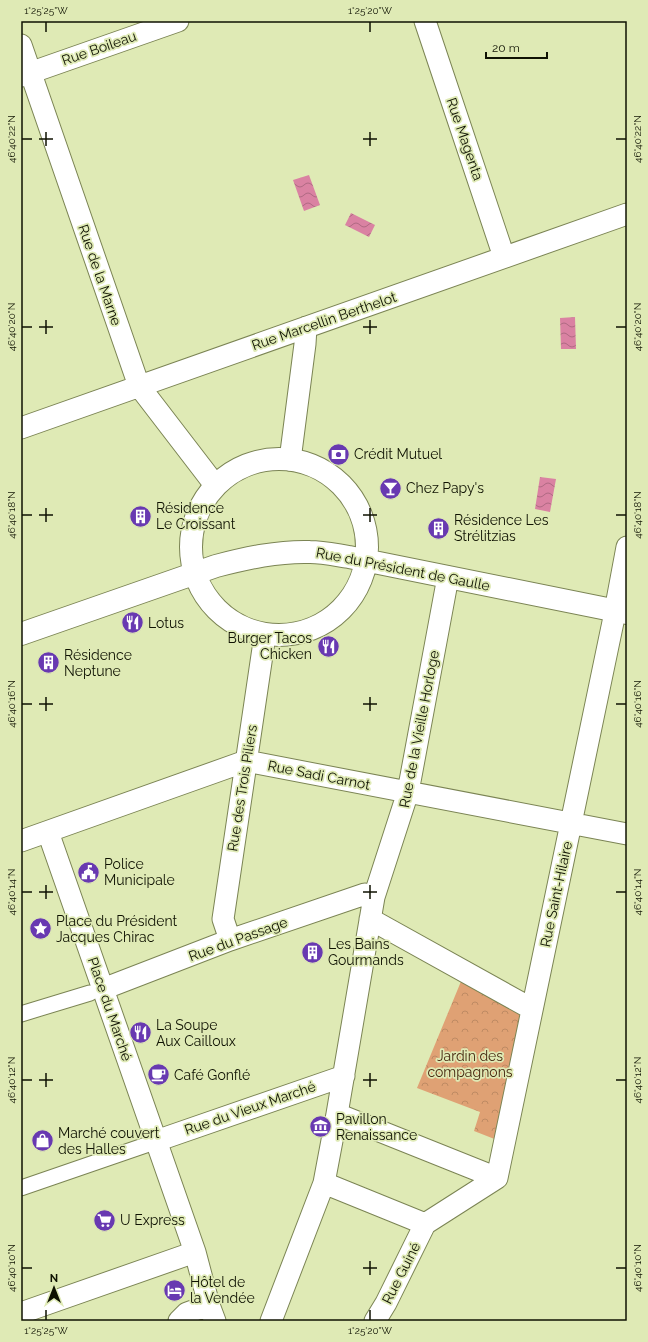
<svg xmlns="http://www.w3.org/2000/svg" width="648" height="1342" font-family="Raleway,sans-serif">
	<defs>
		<pattern id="park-crowns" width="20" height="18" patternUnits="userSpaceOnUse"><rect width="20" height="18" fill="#dfa174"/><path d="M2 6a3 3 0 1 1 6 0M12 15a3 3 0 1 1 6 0" fill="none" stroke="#be8a63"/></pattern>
		<pattern id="water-waves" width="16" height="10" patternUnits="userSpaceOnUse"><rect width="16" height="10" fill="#da82a2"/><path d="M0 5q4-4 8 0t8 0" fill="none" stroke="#af6982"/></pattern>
	</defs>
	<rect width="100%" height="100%" fill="#dfeab5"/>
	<path fill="url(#park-crowns)" d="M 462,979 L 523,1010 L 497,1140 L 474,1131 L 480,1112 L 417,1088 Z"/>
	<path fill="url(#water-waves)" d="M 309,175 L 320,205 L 304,211 L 293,180 Z
		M 351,213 L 375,225 L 369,237 L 345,225 Z
		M 575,317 L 576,349 L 561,349 L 560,318 Z
		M 540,477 L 556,479 L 550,512 L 535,509 Z"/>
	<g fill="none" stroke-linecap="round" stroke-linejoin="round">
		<defs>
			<path id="pedestrian" d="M 21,1014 L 90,993
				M 21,1188 L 146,1145"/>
			<path id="minor" d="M 425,21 L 504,257
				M 21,45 L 139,386 L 215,485
				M 21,76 L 178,21
				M 21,428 L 627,214
				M 290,460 L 305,344 L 306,327
				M 48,832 L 195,1252 L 209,1305 L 215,1321
				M 21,841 L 246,761 L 627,834
				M 370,919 L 532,1009
				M 230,940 L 223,919 L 265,635
				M 103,989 L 230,940 L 365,894 L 374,897
				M 337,1114 L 497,1178 L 425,1224
				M 156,1141 L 344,1076
				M 497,1178 L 613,622 L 627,547
				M 425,1224 L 324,1183 L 337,1114 L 374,897 L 408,792 L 448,577
				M 21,1313 L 195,1252
				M 179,1321 L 187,1313 L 209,1305
				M 271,1321 L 324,1183
				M 375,1321 L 386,1303 L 425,1224"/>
			<path id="tertiary" d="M191 547a88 88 0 1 1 176 0a88 88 0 1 1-176 0Z
				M 21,634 L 216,566 C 247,558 278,551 310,552 C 323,552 336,555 349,557 L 627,613"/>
		</defs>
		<use href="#pedestrian" stroke="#7b8454" stroke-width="17"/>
		<use href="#minor" stroke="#7b8454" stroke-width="23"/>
		<use href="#tertiary" stroke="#7b8454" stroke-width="24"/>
		<use href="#pedestrian" stroke="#fff" stroke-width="15"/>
		<use href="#minor" stroke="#fff" stroke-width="21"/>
		<use href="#tertiary" stroke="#fff" stroke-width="22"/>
	</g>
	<path fill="none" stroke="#0f1202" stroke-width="1.5" d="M 46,22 L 46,32M 370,22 L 370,32M 46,132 L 46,146M 370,132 L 370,146M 22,139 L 32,139M 39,139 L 53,139M 363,139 L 377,139M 616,139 L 626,139M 46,320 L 46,334M 370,320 L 370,334M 22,327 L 32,327M 39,327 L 53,327M 363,327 L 377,327M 616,327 L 626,327M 46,508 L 46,522M 370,508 L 370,522M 22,515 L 32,515M 39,515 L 53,515M 363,515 L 377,515M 616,515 L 626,515M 46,697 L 46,711M 370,697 L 370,711M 22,704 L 32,704M 39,704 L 53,704M 363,704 L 377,704M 616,704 L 626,704M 46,885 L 46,899M 370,885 L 370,899M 22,892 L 32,892M 39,892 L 53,892M 363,892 L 377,892M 616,892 L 626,892M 46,1073 L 46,1087M 370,1073 L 370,1087M 22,1080 L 32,1080M 39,1080 L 53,1080M 363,1080 L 377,1080M 616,1080 L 626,1080M 370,1261 L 370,1275M 22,1268 L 32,1268M 363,1268 L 377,1268M 616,1268 L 626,1268M 46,1310 L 46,1320M 370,1310 L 370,1320"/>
	<defs>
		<symbol id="bank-disc" viewBox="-11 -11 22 22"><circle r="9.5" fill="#6839b1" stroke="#dfeab5"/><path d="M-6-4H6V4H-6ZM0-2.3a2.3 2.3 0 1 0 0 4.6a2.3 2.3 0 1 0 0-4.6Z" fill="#fff"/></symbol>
		<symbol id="bar-disc" viewBox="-11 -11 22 22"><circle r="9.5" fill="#6839b1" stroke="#dfeab5"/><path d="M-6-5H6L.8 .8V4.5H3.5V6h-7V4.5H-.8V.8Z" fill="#fff"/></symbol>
		<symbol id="building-disc" viewBox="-11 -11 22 22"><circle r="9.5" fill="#6839b1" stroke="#dfeab5"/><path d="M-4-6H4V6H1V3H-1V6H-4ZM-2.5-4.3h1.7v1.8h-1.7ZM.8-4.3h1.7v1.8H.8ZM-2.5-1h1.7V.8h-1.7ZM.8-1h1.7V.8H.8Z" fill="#fff"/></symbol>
		<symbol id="restaurant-disc" viewBox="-11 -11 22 22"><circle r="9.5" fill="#6839b1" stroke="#dfeab5"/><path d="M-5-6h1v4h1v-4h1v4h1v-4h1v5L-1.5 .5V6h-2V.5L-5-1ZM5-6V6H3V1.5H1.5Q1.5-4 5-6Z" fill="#fff"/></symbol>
		<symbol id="civic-disc" viewBox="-11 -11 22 22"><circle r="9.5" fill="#6839b1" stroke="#dfeab5"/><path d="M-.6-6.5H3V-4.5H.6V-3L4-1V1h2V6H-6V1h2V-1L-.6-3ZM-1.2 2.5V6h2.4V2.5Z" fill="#fff"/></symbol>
		<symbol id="sight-disc" viewBox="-11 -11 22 22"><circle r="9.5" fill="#6839b1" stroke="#dfeab5"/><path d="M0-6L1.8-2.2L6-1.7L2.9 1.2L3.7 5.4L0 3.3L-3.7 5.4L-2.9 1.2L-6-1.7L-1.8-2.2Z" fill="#fff"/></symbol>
		<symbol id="cafe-disc" viewBox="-11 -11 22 22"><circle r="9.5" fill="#6839b1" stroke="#dfeab5"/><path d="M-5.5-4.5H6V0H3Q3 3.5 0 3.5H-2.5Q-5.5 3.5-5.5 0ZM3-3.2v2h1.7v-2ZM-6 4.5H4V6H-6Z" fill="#fff"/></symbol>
		<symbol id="museum-disc" viewBox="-11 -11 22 22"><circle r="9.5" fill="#6839b1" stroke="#dfeab5"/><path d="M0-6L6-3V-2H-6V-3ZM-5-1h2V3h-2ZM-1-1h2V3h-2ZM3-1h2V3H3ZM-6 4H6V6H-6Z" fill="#fff"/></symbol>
		<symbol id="shop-disc" viewBox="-11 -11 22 22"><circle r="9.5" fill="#6839b1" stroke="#dfeab5"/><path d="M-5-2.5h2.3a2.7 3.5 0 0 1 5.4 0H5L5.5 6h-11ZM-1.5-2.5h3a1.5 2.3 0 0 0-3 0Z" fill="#fff"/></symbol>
		<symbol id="supermarket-disc" viewBox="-11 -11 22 22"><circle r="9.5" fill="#6839b1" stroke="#dfeab5"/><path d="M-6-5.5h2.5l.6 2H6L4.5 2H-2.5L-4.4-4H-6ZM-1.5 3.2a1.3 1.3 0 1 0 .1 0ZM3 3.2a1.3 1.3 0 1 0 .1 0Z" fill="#fff"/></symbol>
		<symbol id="hotel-disc" viewBox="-11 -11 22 22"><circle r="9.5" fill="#6839b1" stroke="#dfeab5"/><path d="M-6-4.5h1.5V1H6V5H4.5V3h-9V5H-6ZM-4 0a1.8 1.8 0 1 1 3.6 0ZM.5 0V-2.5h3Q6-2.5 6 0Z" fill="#fff"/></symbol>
	</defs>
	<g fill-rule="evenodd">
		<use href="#bank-disc" x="326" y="442" width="25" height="25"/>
		<use href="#bar-disc" x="378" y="476" width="25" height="25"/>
		<use href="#building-disc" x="128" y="504" width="25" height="25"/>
		<use href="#building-disc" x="426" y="516" width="25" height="25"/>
		<use href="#restaurant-disc" x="120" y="610" width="25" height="25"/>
		<use href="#restaurant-disc" x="316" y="634" width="25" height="25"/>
		<use href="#building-disc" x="36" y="650" width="25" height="25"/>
		<use href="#civic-disc" x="76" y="860" width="25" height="25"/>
		<use href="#sight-disc" x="28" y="916" width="25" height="25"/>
		<use href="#building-disc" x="300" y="940" width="25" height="25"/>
		<use href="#restaurant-disc" x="128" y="1020" width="25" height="25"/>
		<use href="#cafe-disc" x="146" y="1062" width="25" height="25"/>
		<use href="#museum-disc" x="308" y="1114" width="25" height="25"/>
		<use href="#shop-disc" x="30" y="1128" width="25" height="25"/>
		<use href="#supermarket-disc" x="92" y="1208" width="25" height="25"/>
		<use href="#hotel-disc" x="162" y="1278" width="25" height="25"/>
	</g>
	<g text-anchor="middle" stroke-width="3.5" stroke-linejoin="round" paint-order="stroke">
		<g font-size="14" fill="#0f1202" stroke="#dfeab5">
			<text transform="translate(99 48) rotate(-19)" y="5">Rue Boileau</text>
			<text transform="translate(465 139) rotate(71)" y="5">Rue Magenta</text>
			<text transform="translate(100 275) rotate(71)" y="5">Rue de la Marne</text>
			<text transform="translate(324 321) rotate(-19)" y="5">Rue Marcellin Berthelot</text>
			<text transform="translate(403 569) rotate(11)" y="5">Rue du Président de Gaulle</text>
			<text transform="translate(419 729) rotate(-79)" y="5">Rue de la Vieille Horloge</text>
			<text transform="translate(319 775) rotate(11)" y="5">Rue Sadi Carnot</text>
			<text transform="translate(242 788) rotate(-81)" y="5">Rue des Trois Piliers</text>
			<text transform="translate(556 894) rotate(-78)" y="5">Rue Saint-Hilaire</text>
			<text transform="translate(238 939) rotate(-20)" y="5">Rue du Passage</text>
			<text transform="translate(110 1009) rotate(71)" y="5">Place du Marché</text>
			<text transform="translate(250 1108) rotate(-19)" y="5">Rue du Vieux Marché</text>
			<text transform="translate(401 1273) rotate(-63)" y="5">Rue Guiné</text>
		</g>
		<g font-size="14" fill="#0f1202" stroke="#dfeab5" text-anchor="start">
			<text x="354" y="459">Crédit Mutuel</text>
			<text x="406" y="493">Chez Papy's</text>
			<text x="156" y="513">Résidence<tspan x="156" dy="16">Le Croissant</tspan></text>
			<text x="454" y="525">Résidence Les<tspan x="454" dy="16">Strélitzias</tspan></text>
			<text x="148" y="628">Lotus</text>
			<text x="312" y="643" text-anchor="end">Burger Tacos<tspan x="312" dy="16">Chicken</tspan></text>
			<text x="64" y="660">Résidence<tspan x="64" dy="16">Neptune</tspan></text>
			<text x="104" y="869">Police<tspan x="104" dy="16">Municipale</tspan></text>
			<text x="56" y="926">Place du Président<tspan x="56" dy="16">Jacques Chirac</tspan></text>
			<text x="328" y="949">Les Bains<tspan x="328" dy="16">Gourmands</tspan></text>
			<text x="156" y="1030">La Soupe<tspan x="156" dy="16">Aux Cailloux</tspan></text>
			<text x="174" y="1080">Café Gonflé</text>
			<text x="336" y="1124">Pavillon<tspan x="336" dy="16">Renaissance</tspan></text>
			<text x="58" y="1138">Marché couvert<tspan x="58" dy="16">des Halles</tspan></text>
			<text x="120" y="1225">U Express</text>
			<text x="190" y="1287">Hôtel de<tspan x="190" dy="16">la Vendée</tspan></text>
		</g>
		<g font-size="14" fill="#472911" stroke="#dfeab5">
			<text x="470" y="1061">Jardin des<tspan x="470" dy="16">compagnons</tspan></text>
		</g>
	</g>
	<rect width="648" height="1342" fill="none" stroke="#dfeab5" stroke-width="44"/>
	<g transform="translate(54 1288)" stroke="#dfeab5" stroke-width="3" paint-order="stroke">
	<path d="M0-3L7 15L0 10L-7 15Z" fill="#0f1202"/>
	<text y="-6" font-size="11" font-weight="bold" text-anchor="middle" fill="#0f1202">N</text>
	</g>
	<path d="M486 52v6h61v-6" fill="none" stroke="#0f1202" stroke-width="2"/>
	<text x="492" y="52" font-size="12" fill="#0f1202" stroke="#dfeab5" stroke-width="3" paint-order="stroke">20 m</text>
	<rect x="22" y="22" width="604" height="1298" fill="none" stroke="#0f1202" stroke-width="1.5"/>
	<g font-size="10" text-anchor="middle" fill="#0f1202">
		<text x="46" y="14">1°25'25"W</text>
		<text x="370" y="14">1°25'20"W</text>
		<text transform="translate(11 139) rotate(-90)" y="4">46°40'22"N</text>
		<text transform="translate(637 139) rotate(-90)" y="4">46°40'22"N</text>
		<text transform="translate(11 327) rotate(-90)" y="4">46°40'20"N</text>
		<text transform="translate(637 327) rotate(-90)" y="4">46°40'20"N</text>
		<text transform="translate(11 515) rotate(-90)" y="4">46°40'18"N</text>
		<text transform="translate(637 515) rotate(-90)" y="4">46°40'18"N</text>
		<text transform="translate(11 704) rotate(-90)" y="4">46°40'16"N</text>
		<text transform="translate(637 704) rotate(-90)" y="4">46°40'16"N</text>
		<text transform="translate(11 892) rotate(-90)" y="4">46°40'14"N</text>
		<text transform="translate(637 892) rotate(-90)" y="4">46°40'14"N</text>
		<text transform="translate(11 1080) rotate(-90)" y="4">46°40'12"N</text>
		<text transform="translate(637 1080) rotate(-90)" y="4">46°40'12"N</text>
		<text transform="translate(11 1268) rotate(-90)" y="4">46°40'10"N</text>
		<text transform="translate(637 1268) rotate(-90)" y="4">46°40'10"N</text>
		<text x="46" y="1334">1°25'25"W</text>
		<text x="370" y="1334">1°25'20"W</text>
	</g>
</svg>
